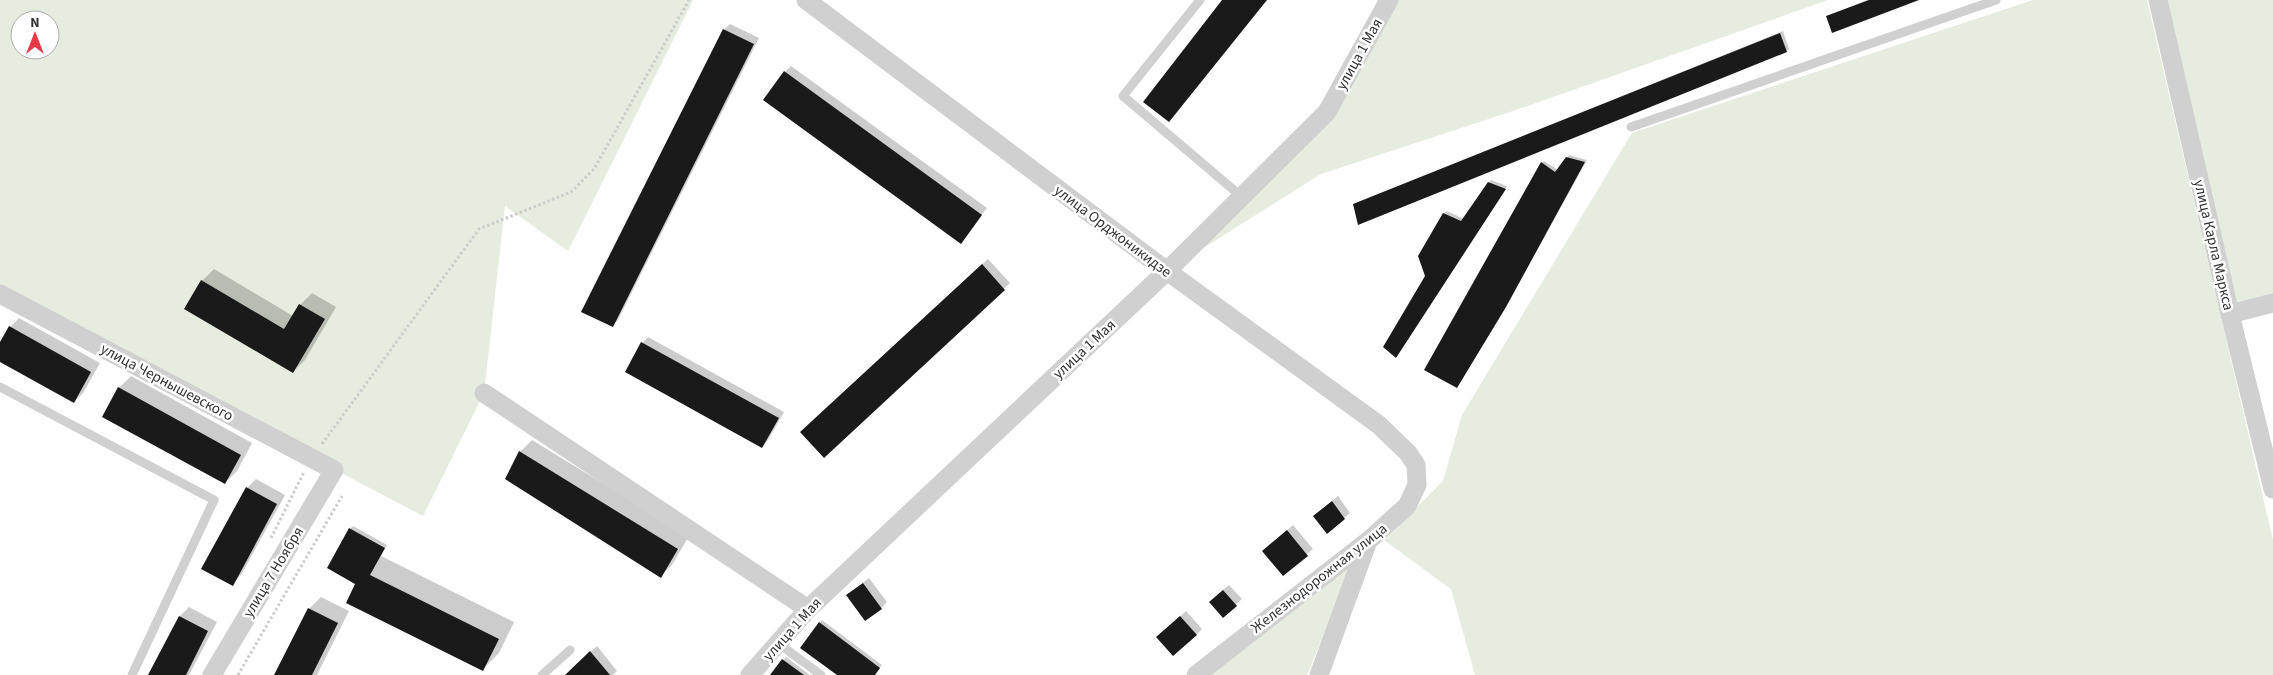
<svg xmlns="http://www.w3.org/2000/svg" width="2273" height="675" font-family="'Source Sans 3',sans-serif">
	<rect width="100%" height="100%" fill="#fff"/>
	<path fill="#e6ecdf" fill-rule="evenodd" d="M 0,0 L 693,0 L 568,251 L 505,206 L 484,393 L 423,516 L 0,294 ZM 20,20 L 50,20 L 50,50 L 20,50 Z
		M 1389,0 L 1828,0 L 1519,109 L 1321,174 L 1167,271 L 1327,112 Z
		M 2033,0 L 2147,0 L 2273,540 L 2273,675 L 1475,675 L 1451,589 L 1384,540 L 1443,481 L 1462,415 L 1632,133 Z
		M 2158,0 L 2273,0 L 2273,303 L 2230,314 Z
		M 1356,556 L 1307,675 L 1209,675 Z"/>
	<path fill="#0003" d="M 1867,0 L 1916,0 L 1828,16 Z
		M 730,24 L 759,38 L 618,320 L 612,326 L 724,30 Z
		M 1783,31 L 1789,49 L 1786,51 L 1354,204 Z
		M 791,66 L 987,208 L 961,242 L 785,72 Z
		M 1569,155 L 1587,160 L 1508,303 L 1542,163 L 1544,161 L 1558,170 Z
		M 1491,180 L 1507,186 L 1398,354 L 1426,277 L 1419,256 L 1444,213 L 1447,211 L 1464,219 Z
		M 988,259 L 1010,283 L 824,456 L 808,426 Z
		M 214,269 L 293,316 L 300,305 L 312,293 L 336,307 L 305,360 L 293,372 L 202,281 Z
		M 19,318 L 100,363 L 83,393 L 74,402 L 0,360 L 0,344 L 10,327 Z
		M 648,337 L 784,412 L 768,440 L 762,446 L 626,371 L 642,343 Z
		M 131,376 L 252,443 L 237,471 L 225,483 L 119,388 Z
		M 532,440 L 689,536 L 672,565 L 660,576 L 520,452 Z
		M 256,479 L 285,495 L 241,575 L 232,584 L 247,488 Z
		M 1338,496 L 1350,513 L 1327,532 L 1314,516 Z
		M 1293,525 L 1313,549 L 1283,574 L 1270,545 Z
		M 353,526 L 387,545 L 381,556 L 514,622 L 499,653 L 482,670 L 360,577 L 350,529 Z
		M 869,578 L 887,602 L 881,608 L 847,595 Z
		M 1229,585 L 1242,599 L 1223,616 L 1216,596 Z
		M 321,597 L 349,611 L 317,675 L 276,675 L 309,609 Z
		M 189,607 L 217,622 L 189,675 L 149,675 L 180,616 Z
		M 1186,611 L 1202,629 L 1196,635 L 1164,631 Z
		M 822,620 L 882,665 L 874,675 L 839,675 L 820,623 Z
		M 597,646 L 617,671 L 613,675 L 566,675 Z
		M 786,657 L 810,675 L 772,675 Z"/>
	<path fill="#1a1a1a" d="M 1222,0 L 1267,0 L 1169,122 L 1143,102 Z
		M 1869,0 L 1919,0 L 1832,33 L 1826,16 Z
		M 723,29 L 754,44 L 613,327 L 581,312 Z
		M 1780,33 L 1787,52 L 1358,225 L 1353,204 Z
		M 784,71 L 982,215 L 961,244 L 763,100 Z
		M 1566,157 L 1585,162 L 1506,307 L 1457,388 L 1424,370 L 1541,162 L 1555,172 Z
		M 1488,182 L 1506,189 L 1396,358 L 1383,347 L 1425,276 L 1418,256 L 1443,213 L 1461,221 Z
		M 982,264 L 1005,290 L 824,458 L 800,432 Z
		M 201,280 L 284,329 L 299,304 L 325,319 L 293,373 L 184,309 Z
		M 9,326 L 91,372 L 74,403 L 0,362 L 0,342 Z
		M 641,342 L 779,418 L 762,448 L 625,372 Z
		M 118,387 L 241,455 L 225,484 L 102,417 Z
		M 519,451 L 678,549 L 661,578 L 505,479 Z
		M 246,487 L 277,504 L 233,586 L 201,569 Z
		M 1332,501 L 1345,519 L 1327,534 L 1313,516 Z
		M 349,528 L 385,548 L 370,575 L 499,639 L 483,671 L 346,603 L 355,584 L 327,568 Z
		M 1287,530 L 1308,556 L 1283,576 L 1262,551 Z
		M 863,583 L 882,609 L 865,621 L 846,595 Z
		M 1223,590 L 1237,606 L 1223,618 L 1209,602 Z
		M 308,608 L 338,623 L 312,675 L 274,675 Z
		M 179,616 L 208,631 L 186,675 L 148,675 Z
		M 1180,616 L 1197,635 L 1173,656 L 1156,637 Z
		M 819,622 L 880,668 L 875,675 L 837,675 L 800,648 Z
		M 590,651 L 610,675 L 565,675 Z
		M 782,659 L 804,675 L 770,675 Z"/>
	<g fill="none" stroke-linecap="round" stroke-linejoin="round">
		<path stroke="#cdcdcd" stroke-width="3" stroke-dasharray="2.5 2.5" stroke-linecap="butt" d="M 322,444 L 479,229 L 571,192 L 594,169 L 689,0
			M 271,538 L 304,472
			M 238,675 L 342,496"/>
		<path stroke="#d0d0d0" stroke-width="9" d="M 1200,0 L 1123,96 L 1242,197
			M 1631,127 L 1996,0
			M 0,387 L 214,500 L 132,675
			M 778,643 L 821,675
			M 542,675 L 570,650"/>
		<path stroke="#d0d0d0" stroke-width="19" d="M 806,0 L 1167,271 L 1379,425 L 1408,453 L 1416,465 L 1417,485 L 1407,506 L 1368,541 L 1196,675
			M 2158,0 L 2230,314 L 2273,489
			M 0,294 L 334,470 L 212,675
			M 2230,314 L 2273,303
			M 484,393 L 808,609
			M 750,675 L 808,609 L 1167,271 L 1327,112 L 1389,0
			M 1319,675 L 1368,541"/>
	</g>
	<g text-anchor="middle" stroke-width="5" stroke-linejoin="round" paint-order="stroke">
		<g font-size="15" fill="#333" stroke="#fff">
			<text transform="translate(1359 54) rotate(-61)" y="5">улица 1 Мая</text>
			<text transform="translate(1113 231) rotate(37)" y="5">улица Орджоникидзе</text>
			<text transform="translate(2214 245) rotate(77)" y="5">улица Карла Маркса</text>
			<text transform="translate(1084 349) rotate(-43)" y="5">улица 1 Мая</text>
			<text transform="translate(167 382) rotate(28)" y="5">улица Чернышевского</text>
			<text transform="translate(273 572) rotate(-59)" y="5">улица 7 Ноября</text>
			<text transform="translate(1319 578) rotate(-38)" y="5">Железнодорожная улица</text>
			<text transform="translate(792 629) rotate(-48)" y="5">улица 1 Мая</text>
		</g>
	</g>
	<g transform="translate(35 35)"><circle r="24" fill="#ffffff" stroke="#adadad"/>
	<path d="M0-4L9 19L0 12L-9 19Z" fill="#e63946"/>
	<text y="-8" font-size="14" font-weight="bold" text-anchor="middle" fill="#333333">N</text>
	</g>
</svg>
